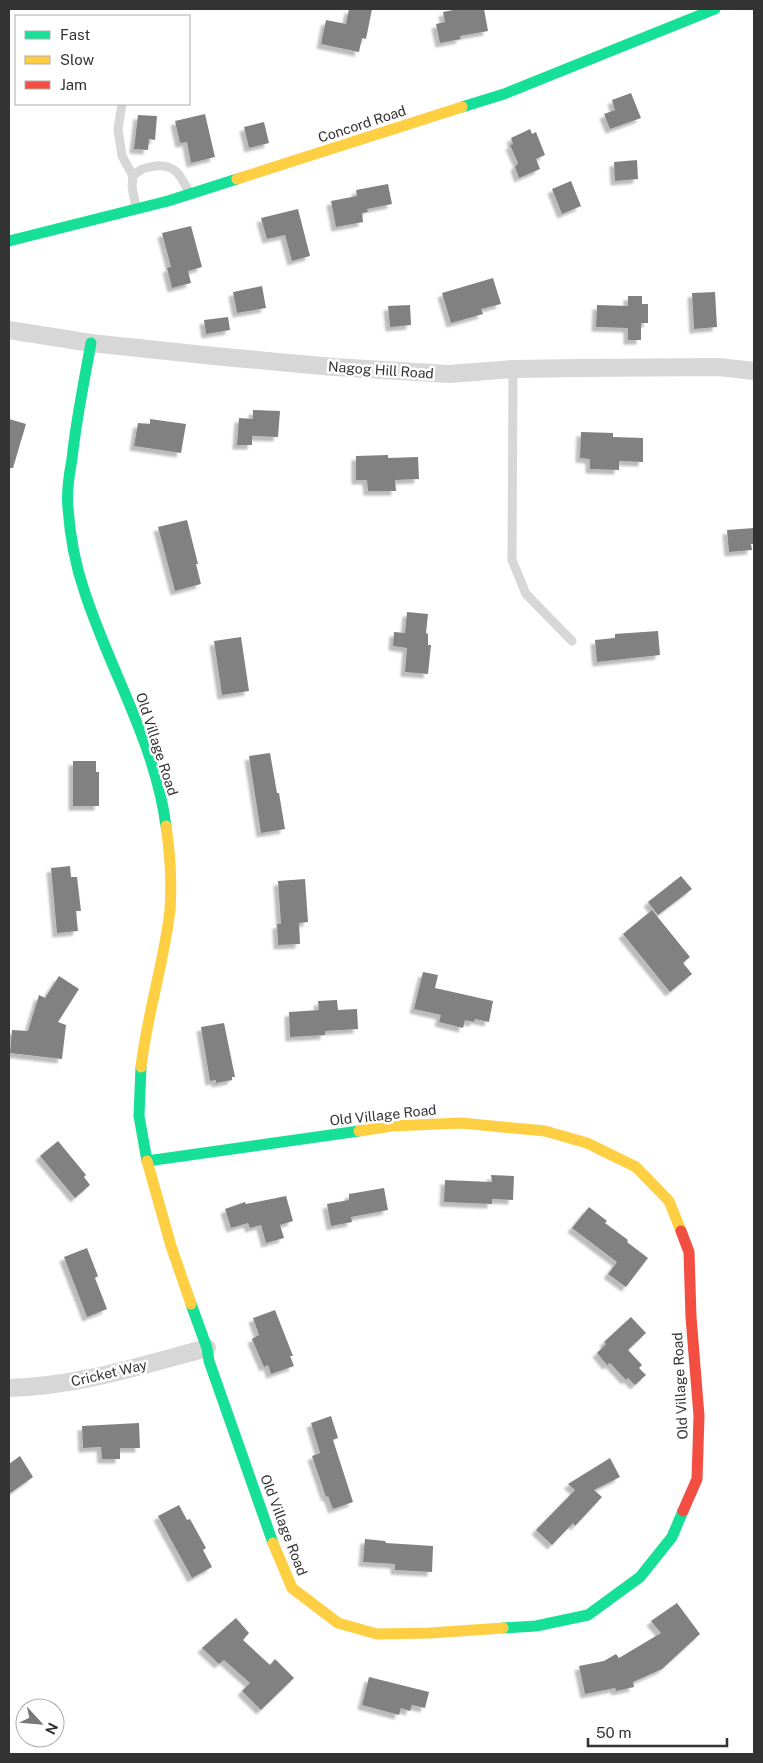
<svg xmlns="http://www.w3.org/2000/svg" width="763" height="1763" font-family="'Public Sans',sans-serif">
	<defs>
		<filter id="shadow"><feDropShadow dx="-4.5" dy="4.5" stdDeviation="1" flood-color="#0004"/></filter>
	</defs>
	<rect width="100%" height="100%" fill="#fff"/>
	<path fill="#818181" filter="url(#shadow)" d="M 349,9 L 372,9 L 366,39 L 362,38 L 359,52 L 321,44 L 326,20 L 346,24 Z
		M 458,9 L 484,9 L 488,31 L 460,36 L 461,39 L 440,43 L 436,24 L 445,22 L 443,12 Z
		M 631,93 L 641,118 L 610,129 L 604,114 L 615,110 L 612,100 Z
		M 205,114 L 215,157 L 191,163 L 187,142 L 180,143 L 175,121 Z
		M 138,115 L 157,116 L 155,140 L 149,139 L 148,150 L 134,149 Z
		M 264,122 L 269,143 L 249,148 L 244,127 Z
		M 530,129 L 532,134 L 536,132 L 545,155 L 536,159 L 540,169 L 519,178 L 515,167 L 518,163 L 510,145 L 513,144 L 511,138 Z
		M 637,160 L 638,179 L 615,181 L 614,162 Z
		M 571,181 L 581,206 L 562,214 L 552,189 Z
		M 388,184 L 392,204 L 367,209 L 368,212 L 362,213 L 363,222 L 336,227 L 331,201 L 357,196 L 356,190 Z
		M 298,209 L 310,256 L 292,261 L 285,235 L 267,239 L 261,218 Z
		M 191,226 L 202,267 L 188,271 L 191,283 L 172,288 L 167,268 L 171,267 L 162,233 Z
		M 493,278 L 501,304 L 481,309 L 483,314 L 451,323 L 442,293 Z
		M 262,286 L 266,308 L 237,313 L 233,292 Z
		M 715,292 L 717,327 L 694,329 L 692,293 Z
		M 628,296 L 642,296 L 642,304 L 648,304 L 648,323 L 641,323 L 641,340 L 628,340 L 628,328 L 596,327 L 597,305 L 628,306 Z
		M 410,305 L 411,325 L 390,327 L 388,306 Z
		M 228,317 L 230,330 L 206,334 L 204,320 Z
		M 253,410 L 280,411 L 278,437 L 252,436 L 252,445 L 237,445 L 239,418 L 253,419 Z
		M 9,419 L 26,424 L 13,468 L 9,468 Z
		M 150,419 L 186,424 L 181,453 L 134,446 L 138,423 L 150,424 Z
		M 581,432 L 613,433 L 613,437 L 643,438 L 643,462 L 619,461 L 619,470 L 590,469 L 590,459 L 580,458 Z
		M 388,455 L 388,458 L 418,457 L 419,479 L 395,480 L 396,491 L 368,491 L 367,480 L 356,480 L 356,456 Z
		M 187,520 L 198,564 L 196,564 L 201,584 L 175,591 L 158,527 Z
		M 754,528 L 754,544 L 751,544 L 752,550 L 729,552 L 727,530 Z
		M 407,612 L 428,614 L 426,633 L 428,634 L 428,645 L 431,645 L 428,674 L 405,672 L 407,648 L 393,646 L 394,632 L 405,633 Z
		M 658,631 L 660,655 L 597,662 L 595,640 L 615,638 L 615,634 Z
		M 241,637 L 249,691 L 222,695 L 214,641 Z
		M 270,753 L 277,793 L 279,793 L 285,829 L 261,833 L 249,756 Z
		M 73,761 L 96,761 L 96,772 L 99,772 L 99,806 L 73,806 Z
		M 70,866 L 71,877 L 77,877 L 81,911 L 76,911 L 78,931 L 57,933 L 51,868 Z
		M 681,876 L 692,889 L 658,915 L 648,902 Z
		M 305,879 L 308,922 L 299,923 L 300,944 L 278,945 L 277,924 L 281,924 L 278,881 Z
		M 652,910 L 690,957 L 683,963 L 692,974 L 670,992 L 623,934 Z
		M 423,972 L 438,975 L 435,988 L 493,1001 L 489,1022 L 475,1019 L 474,1022 L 465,1020 L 463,1028 L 439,1022 L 441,1015 L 414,1009 Z
		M 59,976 L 79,989 L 58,1022 L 66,1025 L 62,1059 L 10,1053 L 12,1030 L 28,1031 L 39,995 L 45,998 Z
		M 337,1000 L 338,1010 L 357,1009 L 358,1029 L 325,1031 L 325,1035 L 290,1037 L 289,1012 L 319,1010 L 318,1001 Z
		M 224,1023 L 235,1077 L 232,1077 L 232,1080 L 216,1083 L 216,1080 L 210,1081 L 201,1027 Z
		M 58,1141 L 86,1175 L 84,1177 L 90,1185 L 75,1198 L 40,1156 Z
		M 491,1175 L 514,1176 L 513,1200 L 492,1199 L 492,1204 L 444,1202 L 445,1180 L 492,1182 Z
		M 384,1188 L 388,1210 L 351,1217 L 352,1222 L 331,1226 L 327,1204 L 349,1200 L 349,1194 Z
		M 286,1196 L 293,1221 L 280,1225 L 284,1238 L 266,1243 L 261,1225 L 250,1228 L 248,1223 L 231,1228 L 225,1209 L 245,1202 L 246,1204 Z
		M 589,1207 L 607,1221 L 605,1223 L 628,1240 L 627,1242 L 648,1258 L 626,1287 L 608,1274 L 617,1262 L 572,1228 Z
		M 87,1248 L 98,1276 L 95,1278 L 107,1309 L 87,1317 L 64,1257 Z
		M 275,1310 L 293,1356 L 290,1356 L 294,1366 L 271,1374 L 268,1365 L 264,1367 L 252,1339 L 259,1335 L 253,1318 Z
		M 631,1317 L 646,1333 L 628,1350 L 642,1365 L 639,1368 L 646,1375 L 635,1385 L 628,1378 L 626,1380 L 610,1363 L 607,1365 L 597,1353 L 606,1344 L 604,1342 Z
		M 331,1416 L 338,1438 L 333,1440 L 353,1502 L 333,1509 L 328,1496 L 326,1497 L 312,1456 L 320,1453 L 311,1423 Z
		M 139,1423 L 140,1448 L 120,1448 L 120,1459 L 102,1459 L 101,1447 L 83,1448 L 82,1426 Z
		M 20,1456 L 33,1477 L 9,1494 L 9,1464 Z
		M 610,1458 L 620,1477 L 594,1490 L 602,1497 L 575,1526 L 573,1523 L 552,1545 L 536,1530 L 575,1490 L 568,1484 Z
		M 179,1505 L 187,1520 L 190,1519 L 206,1548 L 203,1550 L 212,1567 L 192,1578 L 158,1516 Z
		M 365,1539 L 385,1541 L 386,1543 L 433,1546 L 432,1572 L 395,1570 L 395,1564 L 363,1562 Z
		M 677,1603 L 700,1634 L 662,1669 L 633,1682 L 634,1687 L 616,1691 L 615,1688 L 585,1694 L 579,1666 L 604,1661 L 616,1654 L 619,1658 L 661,1633 L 651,1621 Z
		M 236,1618 L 249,1633 L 243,1640 L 270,1665 L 275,1659 L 294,1678 L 261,1710 L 242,1691 L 250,1683 L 224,1660 L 219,1664 L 202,1648 Z
		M 369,1677 L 429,1692 L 425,1708 L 412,1705 L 410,1711 L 401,1708 L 399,1715 L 362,1705 Z"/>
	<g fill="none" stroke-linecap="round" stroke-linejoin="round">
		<path stroke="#d7d7d7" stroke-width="9" d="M 122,104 L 118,129 L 122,156 L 133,176
			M 136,208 L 132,187 L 133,176 C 142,168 144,168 155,166 C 177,164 181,177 190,194
			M 513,369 L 512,560 L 526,594 L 572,641"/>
		<path stroke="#d7d7d7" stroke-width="18" d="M 9,330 L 91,343 L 214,356 L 334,367 L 449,374 L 513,369 L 580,368 L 719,367 L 754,371
			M 9,1388 C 78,1386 140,1366 207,1348"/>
		<path stroke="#16e098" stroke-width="11" d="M 462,107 L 504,94 L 715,9
			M 9,241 L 168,201 L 237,179
			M 91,343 C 84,382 76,420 72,459 C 69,475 66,492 68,508 C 70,535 75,564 84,590 C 109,669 155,742 166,826
			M 141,1067 L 139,1116 L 147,1161 L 359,1131
			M 191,1304 L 207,1348 L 209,1361 L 273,1543
			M 503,1628 L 536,1626 L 588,1615 L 640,1577 L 672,1537 L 683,1511"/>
		<path stroke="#ffcf43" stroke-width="11" d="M 237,179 L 462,107
			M 141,1067 C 147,1014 164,963 170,910 C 172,882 170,853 166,826
			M 359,1131 L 392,1126 L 461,1123 L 545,1131 L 587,1143 L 636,1167 L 669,1201 L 681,1231
			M 147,1161 L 171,1246 L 191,1304
			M 273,1543 L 292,1588 L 338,1623 L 377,1634 L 430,1633 L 503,1628"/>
		<path stroke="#f24e42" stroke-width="11" d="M 681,1231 L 689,1252 L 691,1317 L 699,1416 L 697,1479 L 683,1511"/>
	</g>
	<g text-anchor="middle" stroke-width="5" stroke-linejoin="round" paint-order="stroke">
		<g font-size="14" fill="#333" stroke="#fff">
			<text transform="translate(362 124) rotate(-18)" y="5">Concord Road</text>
			<text transform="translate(381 370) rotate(4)" y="5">Nagog Hill Road</text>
			<text transform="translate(157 744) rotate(72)" y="5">Old Village Road</text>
			<text transform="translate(383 1115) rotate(-6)" y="5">Old Village Road</text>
			<text transform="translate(109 1373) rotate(-13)" y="5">Cricket Way</text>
			<text transform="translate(680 1386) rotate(-93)" y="5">Old Village Road</text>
			<text transform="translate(284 1525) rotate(69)" y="5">Old Village Road</text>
		</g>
	</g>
	<rect width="763" height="1763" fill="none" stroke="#333333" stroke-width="20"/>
	<rect x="15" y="15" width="175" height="90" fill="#ffffff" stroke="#adadad"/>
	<rect x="25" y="31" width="25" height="8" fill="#16e098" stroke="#adadad"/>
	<text x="60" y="40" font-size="15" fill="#333333">Fast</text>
	<rect x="25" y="56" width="25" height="8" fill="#ffcf43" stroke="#adadad"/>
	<text x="60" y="65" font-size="15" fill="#333333">Slow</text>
	<rect x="25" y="81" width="25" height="8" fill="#f24e42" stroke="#adadad"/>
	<text x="60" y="90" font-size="15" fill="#333333">Jam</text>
	<g transform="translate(40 1723) rotate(116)"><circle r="24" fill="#ffffff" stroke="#adadad"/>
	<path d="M0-4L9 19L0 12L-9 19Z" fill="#7a7a7a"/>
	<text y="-8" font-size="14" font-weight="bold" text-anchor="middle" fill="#333333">N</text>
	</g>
	<path d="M588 1738v8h139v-8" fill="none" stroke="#333333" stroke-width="2.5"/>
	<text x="596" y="1738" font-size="15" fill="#333333" stroke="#ffffff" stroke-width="4" paint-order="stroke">50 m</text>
</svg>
